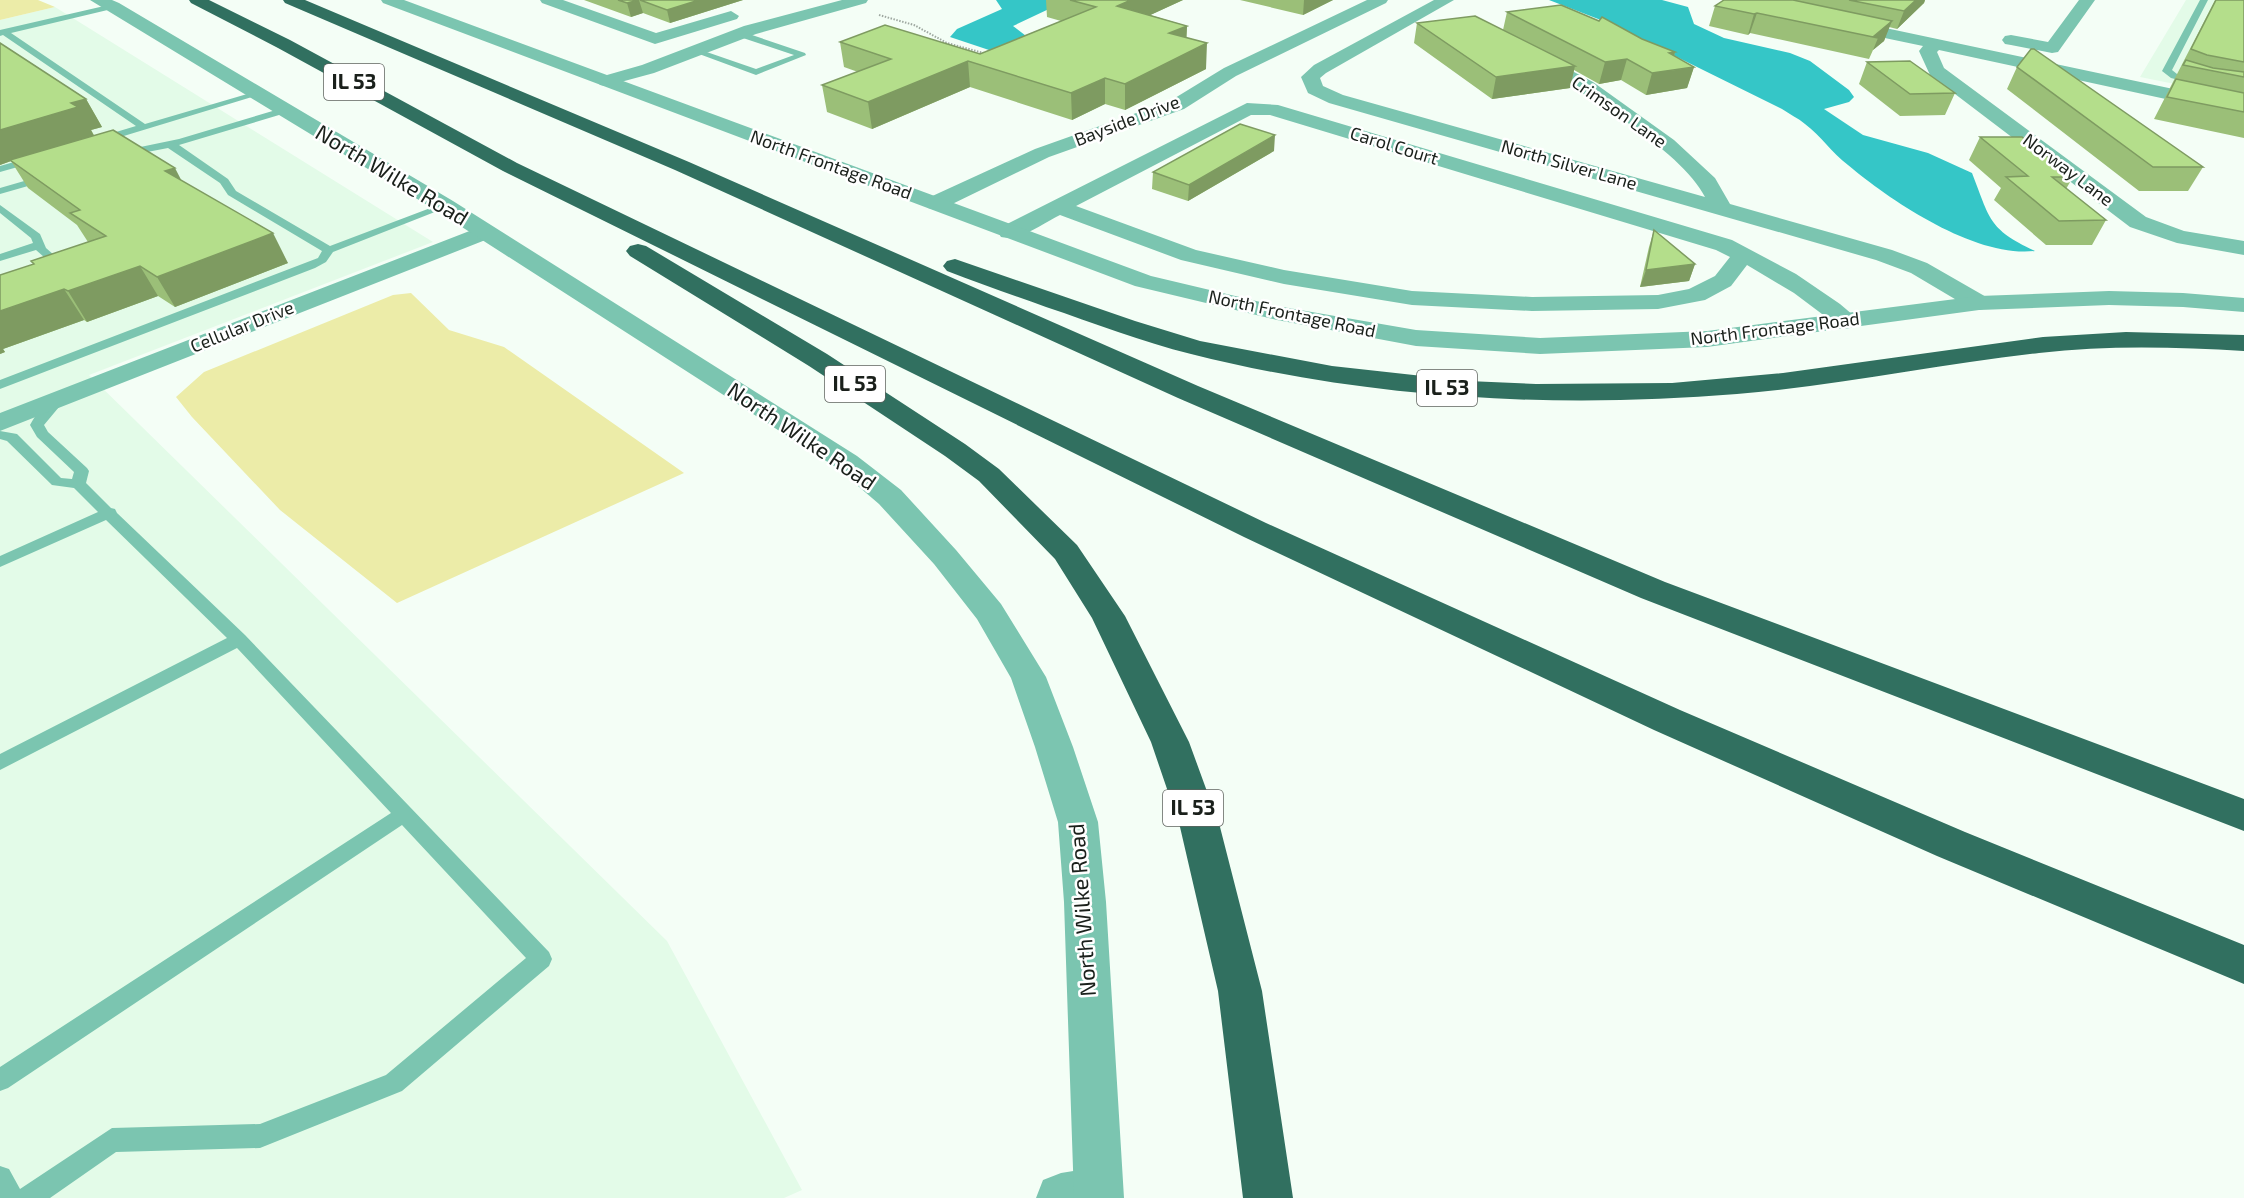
<svg xmlns="http://www.w3.org/2000/svg" width="2244" height="1198" font-family="'Exo 2',sans-serif">
	<rect width="100%" height="100%" fill="#f4fef6"/>
	<path fill="#e3fbe8" d="M 2186,0 L 2244,0 L 2244,98 L 2140,77 Z
		M 55,7 L 433,242 L 89,375 L 667,941 L 802,1190 L 784,1198 L 0,1198 L 0,20 Z"/>
	<path fill="#ececa8" d="M 0,0 L 38,0 L 55,7 L 0,20 Z
		M 411,293 L 449,330 L 504,347 L 684,473 L 397,603 L 280,510 L 192,417 L 176,397 L 204,372 L 393,295 Z"/>
	<path fill="#35c6c7" d="M 996,0 L 1068,0 L 1013,26 L 1030,39 L 995,52 L 950,37 L 957,29 L 1002,9 Z
		M 1549,0 L 1662,0 L 1688,7 L 1694,24 L 1724,38 L 1790,53 L 1810,61 L 1849,90 L 1854,97 L 1849,102 L 1824,109 L 1863,135 L 1928,153 L 1972,173 C 1990,219 1988,229 2035,251 C 1976,258 1892,202 1848,165 C 1832,153 1821,136 1805,124 C 1798,118 1789,114 1782,109 L 1606,22 Z"/>
	<g fill="none" stroke-linecap="round" stroke-linejoin="round">
		<path stroke="#9fa8a1" stroke-width="2" stroke-dasharray="1.5 1.5" stroke-linecap="butt" d="M 879,15 L 914,25 L 947,43 L 987,54"/>
		<path fill="#7bc5b0" fill-rule="evenodd" d="M 2200,0 L 2208,0 L 2172,70 L 2177,74 L 2201,80 L 2201,84 L 2198,85 L 2171,78 L 2162,71 Z
			M 113,4 L 116,4 L 116,8 L 11,33 L 145,124 L 254,92 L 262,94 L 104,142 L 96,142 L 96,138 L 136,126 L 3,35 L 0,36 L 0,30 Z
			M 740,31 L 805,53 L 806,55 L 756,75 L 691,51 L 698,49 L 756,69 L 794,55 L 737,36 L 736,34 Z
			M 286,107 L 291,110 L 289,112 L 179,145 L 228,179 L 236,191 L 330,246 L 441,204 L 445,203 L 450,206 L 333,252 L 326,262 L 315,268 L 0,389 L 0,380 L 318,258 L 322,251 L 228,195 L 220,183 L 168,148 L 121,157 L 116,154 L 121,151 L 179,139 Z
			M 35,156 L 40,159 L 39,161 L 0,172 L 0,166 Z
			M 45,175 L 50,178 L 49,180 L 0,194 L 0,188 Z
			M 0,205 L 40,234 L 46,248 L 63,263 L 62,268 L 56,274 L 48,274 L 46,271 L 52,264 L 36,250 L 0,261 L 0,254 L 33,243 L 31,238 L 0,213 Z
			M 57,397 L 64,401 L 44,425 L 48,432 L 87,468 L 89,471 L 86,483 L 111,508 L 115,509 L 117,513 L 245,635 L 549,952 L 552,959 L 549,966 L 402,1091 L 260,1148 L 116,1152 L 50,1198 L 0,1198 L 0,1166 L 9,1169 L 20,1189 L 112,1128 L 260,1124 L 386,1075 L 526,958 L 402,825 L 8,1088 L 0,1091 L 0,1067 L 391,813 L 237,648 L 0,770 L 0,754 L 227,638 L 106,520 L 0,567 L 0,556 L 98,512 L 74,488 L 52,485 L 7,441 L 0,439 L 0,431 L 17,434 L 61,478 L 72,479 L 74,472 L 37,437 L 30,425 C 36,414 45,401 57,397 Z"/>
		<path fill="#7bc5b0" fill-rule="evenodd" d="M 540,0 L 563,0 L 656,33 L 731,11 L 739,16 L 737,19 L 655,44 L 542,3 Z
			M 842,0 L 868,0 L 866,3 L 756,34 L 654,73 L 606,86 L 600,85 L 597,81 L 600,77 L 642,65 L 744,26 Z
			M 1367,0 L 1388,0 L 1386,3 L 1236,76 L 1184,109 L 1049,157 L 944,208 L 936,210 L 928,208 L 925,203 L 928,198 L 1035,149 L 1170,101 L 1224,68 Z
			M 1434,0 L 1454,0 L 1326,73 L 1320,78 L 1323,86 L 1343,95 L 1705,197 C 1682,150 1575,87 1528,62 L 1525,58 L 1528,54 L 1540,54 L 1593,82 L 1674,140 L 1715,178 L 1730,204 L 1892,250 L 1927,263 L 1988,298 L 1991,303 L 1988,308 L 1979,310 L 1970,308 L 1911,273 L 1876,260 L 1329,103 L 1308,93 L 1301,77 L 1314,65 Z
			M 2079,0 L 2095,0 L 2058,52 L 2052,53 L 2011,45 L 2005,44 L 2002,40 L 2005,36 L 2011,35 L 2048,42 Z
			M 1843,19 L 2244,104 L 2244,116 L 1939,50 L 1937,52 L 1944,68 L 2146,217 L 2184,231 L 2244,241 L 2244,255 L 2177,243 L 2130,227 L 1930,75 L 1919,51 L 1923,46 L 1837,28 L 1835,24 L 1837,20 Z
			M 1247,103 L 1278,105 L 1732,240 L 1796,274 L 1840,304 L 1860,321 L 1856,326 L 1847,329 L 1838,326 L 1794,293 L 1747,265 L 1731,286 L 1705,300 L 1658,309 L 1532,311 L 1412,305 L 1284,284 L 1181,260 L 1060,215 C 1043,223 1020,242 1001,237 L 998,232 L 1001,227 ZM 1251,115 L 1270,115 L 1716,250 L 1730,257 L 1715,276 L 1689,289 L 1658,295 L 1532,297 L 1412,291 L 1284,270 L 1196,250 L 1076,206 Z
			M 485,225 L 493,227 L 496,232 L 493,237 L 0,431 L 0,413 Z
			M 1098,1167 L 1116,1174 L 1123,1192 L 1120,1198 L 1036,1198 L 1043,1180 L 1061,1173 Z"/>
		<path fill="#7bc5b0" fill-rule="evenodd" d="M 90,0 L 112,0 L 119,3 L 453,201 L 857,456 L 901,490 L 956,550 L 1001,604 L 1046,677 L 1073,747 L 1098,822 L 1106,902 L 1124,1198 L 1074,1198 L 1064,902 L 1058,822 L 1035,747 L 1011,678 L 977,619 L 934,564 L 879,504 L 837,468 L 437,211 Z
			M 381,0 L 404,0 L 1151,276 L 1277,306 L 1416,330 L 1540,338 L 1707,331 L 1979,296 L 2109,291 L 2183,293 L 2244,298 L 2244,312 L 2183,307 L 2109,305 L 1979,310 L 1707,347 L 1540,354 L 1416,346 L 1277,320 L 1135,286 L 383,3 Z"/>
		<path fill="#317060" fill-rule="evenodd" d="M 189,0 L 209,0 L 290,40 L 517,163 L 1266,523 L 1680,710 L 1965,832 L 2244,945 L 2244,984 L 1937,856 L 1654,730 L 1244,537 L 503,171 L 278,48 L 191,3 Z
			M 283,0 L 305,0 L 689,162 L 1198,386 L 1665,582 L 2244,799 L 2244,831 L 1641,598 L 1178,398 L 675,170 L 285,3 Z
			M 638,244 L 646,246 L 827,354 L 965,444 L 999,469 L 1077,545 L 1125,616 L 1189,742 L 1220,827 L 1262,991 L 1293,1198 L 1243,1198 L 1218,991 L 1180,827 L 1151,742 L 1092,618 L 1055,559 L 979,481 L 945,456 L 809,366 L 630,256 L 626,251 L 630,246 Z
			M 955,259 L 1135,321 L 1200,341 L 1332,366 L 1468,381 L 1536,384 L 1672,383 L 1783,373 L 2043,337 L 2126,332 L 2244,335 L 2244,351 C 2176,347 2107,345 2039,353 C 1938,364 1838,386 1737,394 C 1555,409 1369,399 1191,354 C 1142,342 1094,323 1046,307 C 1013,295 980,284 947,271 L 943,266 L 947,261 Z"/>
	</g>
	<path fill="#9bbf78" d="M 584,0 L 743,0 L 670,23 L 643,13 L 631,17 Z
		M 1046,0 L 1183,0 L 1150,15 L 1187,26 L 1186,38 L 1206,69 L 1125,110 L 1105,104 L 1072,120 L 970,87 L 872,129 L 827,112 L 822,85 L 858,72 L 844,67 L 840,42 L 980,54 L 1061,21 L 1047,17 Z
		M 1240,0 L 1333,0 L 1303,15 Z
		M 1724,0 L 1925,0 L 1924,3 L 1897,29 L 1889,27 L 1884,41 L 1873,50 L 1869,59 L 1750,33 L 1748,35 L 1709,26 L 1715,6 Z
		M 2215,0 L 2244,0 L 2244,138 L 2154,119 Z
		M 1507,12 L 1642,39 L 1675,52 L 1674,56 L 1694,67 L 1687,88 L 1646,95 L 1621,80 L 1599,84 L 1574,70 L 1570,88 L 1492,99 L 1414,43 L 1417,23 L 1503,30 Z
		M 0,43 L 86,99 L 102,127 L 91,130 L 94,135 L 182,181 L 288,263 L 175,307 L 158,296 L 87,322 L 84,320 L 3,349 L 5,352 L 0,354 L 33,264 L 31,261 L 88,242 L 77,225 L 28,188 L 11,161 L 0,165 Z
		M 1867,62 L 1955,93 L 1945,115 L 1900,116 L 1859,84 Z
		M 2017,67 L 2203,167 L 2188,191 L 2139,191 L 2007,89 Z
		M 1980,137 L 2073,177 L 2066,189 L 2106,220 L 2092,245 L 2046,245 L 1994,200 L 2001,188 L 1969,160 Z
		M 1274,151 L 1188,201 L 1152,189 L 1153,172 Z
		M 1654,230 L 1695,264 L 1689,281 L 1640,287 L 1649,247 Z"/>
	<path fill="#7e9b61" d="M 639,0 L 643,13 L 631,17 L 627,3 Z
		M 699,0 L 743,0 L 670,23 L 667,10 Z
		M 1131,0 L 1183,0 L 1118,30 L 1117,6 Z
		M 1304,0 L 1333,0 L 1303,15 Z
		M 1916,0 L 1925,0 L 1924,3 L 1897,29 L 1904,11 Z
		M 1757,13 L 1750,33 L 1748,35 L 1754,14 Z
		M 1892,21 L 1884,41 L 1873,50 L 1878,38 L 1874,36 Z
		M 1187,26 L 1186,50 L 1169,33 Z
		M 1207,43 L 1206,69 L 1125,110 L 1125,84 Z
		M 1675,52 L 1670,71 L 1694,67 L 1687,88 L 1646,95 L 1652,73 L 1669,53 Z
		M 1627,59 L 1621,80 L 1599,84 L 1605,62 Z
		M 968,61 L 970,87 L 872,129 L 868,102 Z
		M 1575,66 L 1570,88 L 1492,99 L 1496,77 Z
		M 1105,78 L 1105,104 L 1072,120 L 1071,93 Z
		M 86,99 L 102,127 L 91,130 L 94,136 L 10,160 L 11,161 L 0,165 L 0,130 L 71,103 Z
		M 1275,135 L 1274,151 L 1188,201 L 1189,185 Z
		M 175,168 L 190,197 L 165,171 Z
		M 273,233 L 288,263 L 175,307 L 157,277 Z
		M 1695,264 L 1689,281 L 1640,287 L 1646,270 Z
		M 140,266 L 158,296 L 87,322 L 68,291 Z
		M 64,289 L 84,320 L 3,349 L 5,352 L 0,354 L 0,311 Z"/>
	<path fill="#b4de8b" stroke="#7e9b61" stroke-width="1.5" d="M 618,0 L 639,0 L 627,3 Z
		M 640,0 L 699,0 L 667,10 Z
		M 1070,0 L 1131,0 L 1117,6 L 1187,26 L 1169,33 L 1207,43 L 1125,84 L 1105,78 L 1071,93 L 968,61 L 868,102 L 822,85 L 891,59 L 840,42 L 885,25 L 980,54 L 1096,7 Z
		M 1724,0 L 1793,0 L 1892,21 L 1874,36 L 1878,38 L 1757,13 L 1754,14 L 1715,6 Z
		M 1849,0 L 1916,0 L 1904,11 Z
		M 2216,0 L 2244,0 L 2244,62 L 2207,55 L 2191,49 Z
		M 1561,5 L 1599,21 L 1602,17 L 1642,39 L 1675,52 L 1669,53 L 1694,67 L 1652,73 L 1627,59 L 1605,62 L 1507,12 Z
		M 1475,16 L 1575,66 L 1496,77 L 1417,23 Z
		M 0,43 L 86,99 L 71,103 L 78,107 L 0,130 Z
		M 2031,49 L 2034,49 L 2203,167 L 2153,167 L 2017,67 Z
		M 2186,60 L 2213,68 L 2244,72 L 2244,77 L 2183,65 Z
		M 1910,61 L 1955,93 L 1910,94 L 1867,62 Z
		M 2176,79 L 2244,93 L 2244,112 L 2167,97 Z
		M 1240,124 L 1275,135 L 1189,185 L 1153,172 Z
		M 113,130 L 175,168 L 165,171 L 273,233 L 157,277 L 140,266 L 68,291 L 64,289 L 0,311 L 0,275 L 34,264 L 31,261 L 106,236 L 70,213 L 80,210 L 10,160 Z
		M 1980,137 L 2022,137 L 2073,177 L 2052,177 L 2106,220 L 2059,221 L 2006,177 L 2028,176 Z
		M 1654,230 L 1695,264 L 1646,270 Z"/>
	<g text-anchor="middle" stroke-width="5" stroke-linejoin="round" paint-order="stroke">
		<g font-size="18" fill="#1a201b" stroke="#fff">
			<text transform="translate(1619 112) rotate(35)" y="6">Crimson Lane</text>
			<text transform="translate(1127 121) rotate(-21)" y="6">Bayside Drive</text>
			<text transform="translate(1394 146) rotate(17)" y="6">Carol Court</text>
			<text transform="translate(831 165) rotate(20)" y="6">North Frontage Road</text>
			<text transform="translate(1569 165) rotate(16)" y="6">North Silver Lane</text>
			<text transform="translate(2068 170) rotate(37)" y="6">Norway Lane</text>
			<text transform="translate(1292 314) rotate(12)" y="6">North Frontage Road</text>
			<text transform="translate(242 327) rotate(-22)" y="6">Cellular Drive</text>
			<text transform="translate(1775 329) rotate(-7)" y="6">North Frontage Road</text>
		</g>
		<g fill="#fff" stroke="#5f635f" stroke-width="1.5">
			<rect x="324" y="64" width="60" height="36" rx="4.5"/>
			<rect x="825" y="366" width="60" height="36" rx="4.5"/>
			<rect x="1417" y="370" width="60" height="36" rx="4.5"/>
			<rect x="1163" y="790" width="60" height="36" rx="4.5"/>
		</g>
		<g font-size="21" font-weight="bold" fill="#1a201b">
			<text x="354" y="89">IL 53</text>
			<text x="855" y="391">IL 53</text>
			<text x="1447" y="395">IL 53</text>
			<text x="1193" y="815">IL 53</text>
		</g>
		<g font-size="22" fill="#1a201b" stroke="#fff">
			<text transform="translate(392 175) rotate(31)" y="8">North Wilke Road</text>
			<text transform="translate(802 436) rotate(34)" y="8">North Wilke Road</text>
			<text transform="translate(1082 910) rotate(-94)" y="8">North Wilke Road</text>
		</g>
	</g>
</svg>
